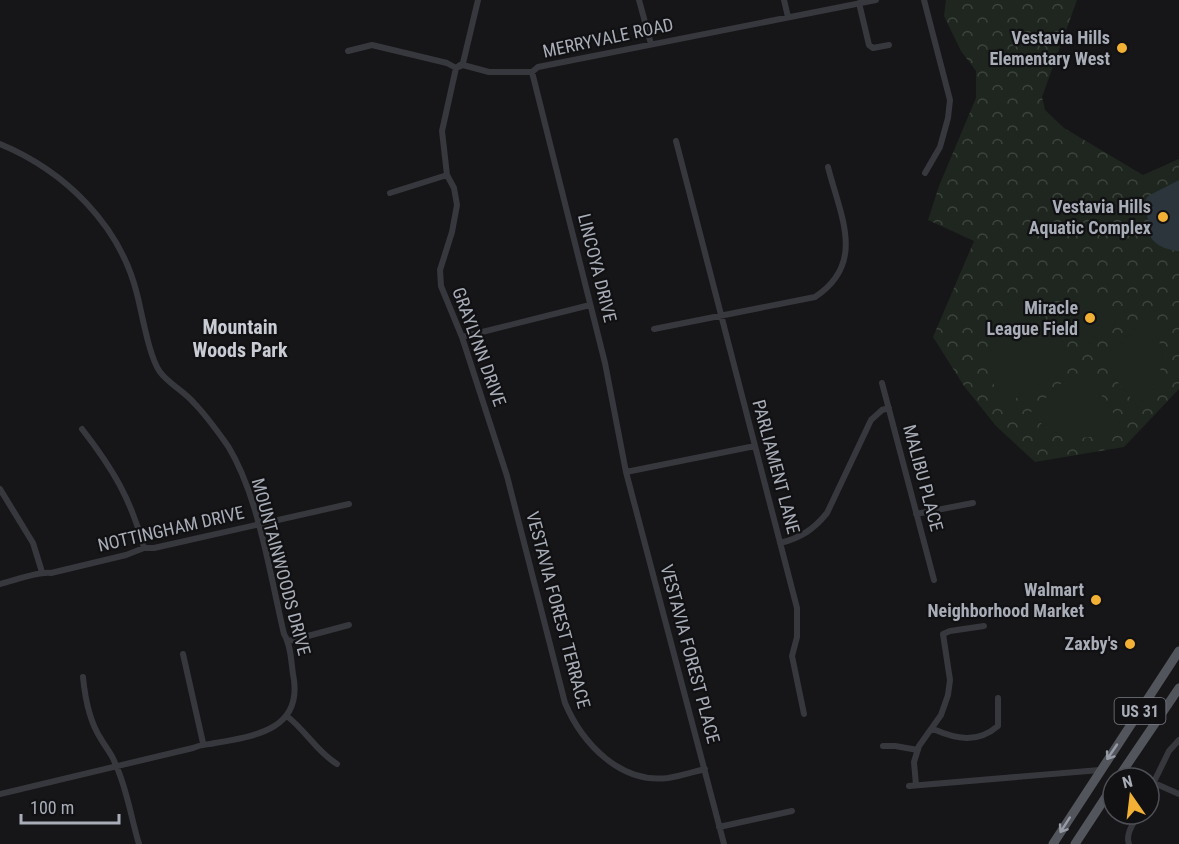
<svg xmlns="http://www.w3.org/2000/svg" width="1179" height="844" font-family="'Roboto Condensed',sans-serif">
	<defs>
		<pattern id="park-crowns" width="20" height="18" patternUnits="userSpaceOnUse" patternTransform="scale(1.5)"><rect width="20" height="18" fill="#1e261f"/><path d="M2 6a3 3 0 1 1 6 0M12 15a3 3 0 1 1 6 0" fill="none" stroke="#3c433d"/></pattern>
	</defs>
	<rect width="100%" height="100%" fill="#161618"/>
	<path fill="url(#park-crowns)" d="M 946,0 L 1077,0 L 1042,97 L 1045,110 L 1064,128 L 1143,175 L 1179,159 L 1179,389 L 1124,447 L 1035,462 L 996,426 L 964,386 L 933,337 L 974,241 L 928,220 L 939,186 L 976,98 L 976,71 L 961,51 L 944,16 Z"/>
	<path fill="#1e261f" d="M 1020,296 L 1064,344 L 1064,348 L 1069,355 C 1066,373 1022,394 1006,404 C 976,367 987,326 1020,296 Z
		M 1088,300 C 1102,303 1109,310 1116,322 L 1088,344 L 1085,344 L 1063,314 L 1076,304 Z
		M 1146,321 C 1151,329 1158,338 1161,346 C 1167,370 1151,390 1138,407 L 1100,360 Z
		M 1079,373 L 1083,374 L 1088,380 L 1092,381 L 1120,423 C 1087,446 1057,442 1030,413 L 1068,377 L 1072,378 Z"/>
	<path fill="#2c353c" d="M 1179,180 L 1179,251 L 1177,251 C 1163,249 1152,244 1147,230 L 1151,228 C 1148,217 1141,205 1148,196 Z"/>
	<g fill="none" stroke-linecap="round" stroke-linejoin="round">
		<path stroke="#37383d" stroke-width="6" d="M 478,0 L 463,63 L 456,68 L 442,131 L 447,175 L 454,188 L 457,205 L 452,232 L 440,270 L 441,286 L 462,337 L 507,476 L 565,703 C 582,743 620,784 668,778 C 681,776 693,772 705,769
			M 639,0 L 651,44
			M 784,0 L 788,17
			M 924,0 L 950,100 L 948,118 L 940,147 L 925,173
			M 859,3 L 869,45 L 873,48 L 889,45
			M 348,51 L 372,45 L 447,63 L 456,68 L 463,65 L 489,72 L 532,72 L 538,67 L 876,0
			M 532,72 L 605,363 L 626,472 L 724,844
			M 676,141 L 797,608 L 797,637 L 792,656 L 804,714
			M 0,144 C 65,171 120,225 137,294 C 142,313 149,357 160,372 C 169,384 185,392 194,403 C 206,415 218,432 228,446 C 259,497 270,575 284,634 C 291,645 291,661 293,674 C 304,728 258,736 215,743 C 207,745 202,744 193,748 L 0,794
			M 390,193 L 447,175
			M 654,329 L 815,297 C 867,263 840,215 828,167
			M 462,337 L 590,305
			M 882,383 L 934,580
			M 82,429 C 113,469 131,499 144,548
			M 626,472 L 755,446
			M 0,489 L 33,543 L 42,572
			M 916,514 L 973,503
			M 780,543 C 801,538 814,529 827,513 L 871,420 L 882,410 L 889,408
			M 0,584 C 13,581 39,571 51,573 L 126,555 L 144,548 L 154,548 L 349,504
			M 289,641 L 349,625
			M 183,654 L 203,743
			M 83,677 C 85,698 89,721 101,739 C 106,748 112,754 115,763 C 127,788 131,818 139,844
			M 288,717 C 306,731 317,752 337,764
			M 933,729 C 956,739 977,744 998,726 L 998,698
			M 883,746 L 895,746 L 918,750
			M 1154,783 L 1179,794
			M 916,785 L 914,762 L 919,746 L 941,715 L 948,695 L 950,680 L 943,634 L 950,631 L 984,626
			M 909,786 L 1100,770
			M 1149,792 L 1169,751 L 1179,740
			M 719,827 L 792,811
			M 1129,844 C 1125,834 1134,823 1138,814"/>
		<path stroke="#53555c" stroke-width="9" d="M 1118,778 L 1179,688
			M 1053,844 L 1179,651
			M 1075,844 L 1113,786"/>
	</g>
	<defs><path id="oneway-shaft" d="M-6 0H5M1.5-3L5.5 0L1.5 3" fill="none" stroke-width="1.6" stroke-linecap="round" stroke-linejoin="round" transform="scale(1.5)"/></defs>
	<g stroke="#979ba6">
		<use href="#oneway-shaft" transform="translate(1112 752) rotate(124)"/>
		<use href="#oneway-shaft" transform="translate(1065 825) rotate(123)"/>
	</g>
	<g fill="#f2b134" stroke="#111113" stroke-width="2">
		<circle cx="1122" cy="48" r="6"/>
		<circle cx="1163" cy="217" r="6"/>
		<circle cx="1090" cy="318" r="6"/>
		<circle cx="1096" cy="600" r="6"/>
		<circle cx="1130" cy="644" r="6"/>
	</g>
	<g text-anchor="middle" stroke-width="4.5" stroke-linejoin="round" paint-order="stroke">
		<rect fill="#111113" stroke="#7b7e86" stroke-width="1.5" x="1114.5" y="698" width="51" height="26" rx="4.5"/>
		<g font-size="16" font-weight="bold" fill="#a8adb8">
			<text x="1140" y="717">US 31</text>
		</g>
		<g font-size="18" fill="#a8adb8" stroke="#111113">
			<text transform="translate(608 38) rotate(-12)" y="6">MERRYVALE ROAD</text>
			<text transform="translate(597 268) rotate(76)" y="6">LINCOYA DRIVE</text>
			<text transform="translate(479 347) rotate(70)" y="6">GRAYLYNN DRIVE</text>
			<text transform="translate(776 467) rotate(75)" y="6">PARLIAMENT LANE</text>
			<text transform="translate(923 478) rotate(75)" y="6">MALIBU PLACE</text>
			<text transform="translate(171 529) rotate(-13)" y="6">NOTTINGHAM DRIVE</text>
			<text transform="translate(281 567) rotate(75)" y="6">MOUNTAINWOODS DRIVE</text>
			<text transform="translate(558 610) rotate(75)" y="6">VESTAVIA FOREST TERRACE</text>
			<text transform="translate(690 654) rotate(75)" y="6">VESTAVIA FOREST PLACE</text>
		</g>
		<g font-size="18" font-weight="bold" fill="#a8adb8" stroke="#111113" text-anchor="end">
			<text x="1110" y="44">Vestavia Hills<tspan x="1110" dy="21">Elementary West</tspan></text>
			<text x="1151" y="213">Vestavia Hills<tspan x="1151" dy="21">Aquatic Complex</tspan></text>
			<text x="1078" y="314">Miracle<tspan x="1078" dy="21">League Field</tspan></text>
			<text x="1084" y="596">Walmart<tspan x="1084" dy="21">Neighborhood Market</tspan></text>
			<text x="1118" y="650">Zaxby's</text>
		</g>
		<g font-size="20" font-weight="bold" fill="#c9ccd4" stroke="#111113">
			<text x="240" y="334">Mountain<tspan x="240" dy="23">Woods Park</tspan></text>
		</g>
	</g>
	<g transform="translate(1131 796) rotate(346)"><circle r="28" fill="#111113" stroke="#4d4f55" stroke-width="1.5"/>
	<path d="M0-4.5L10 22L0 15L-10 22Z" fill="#f2b134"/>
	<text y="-9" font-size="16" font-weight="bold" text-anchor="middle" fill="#a8adb8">N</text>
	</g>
	<path d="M21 814v9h98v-9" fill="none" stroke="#a8adb8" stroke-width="3"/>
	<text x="30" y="814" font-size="18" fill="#a8adb8" stroke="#111113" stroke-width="4.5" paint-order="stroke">100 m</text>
</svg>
